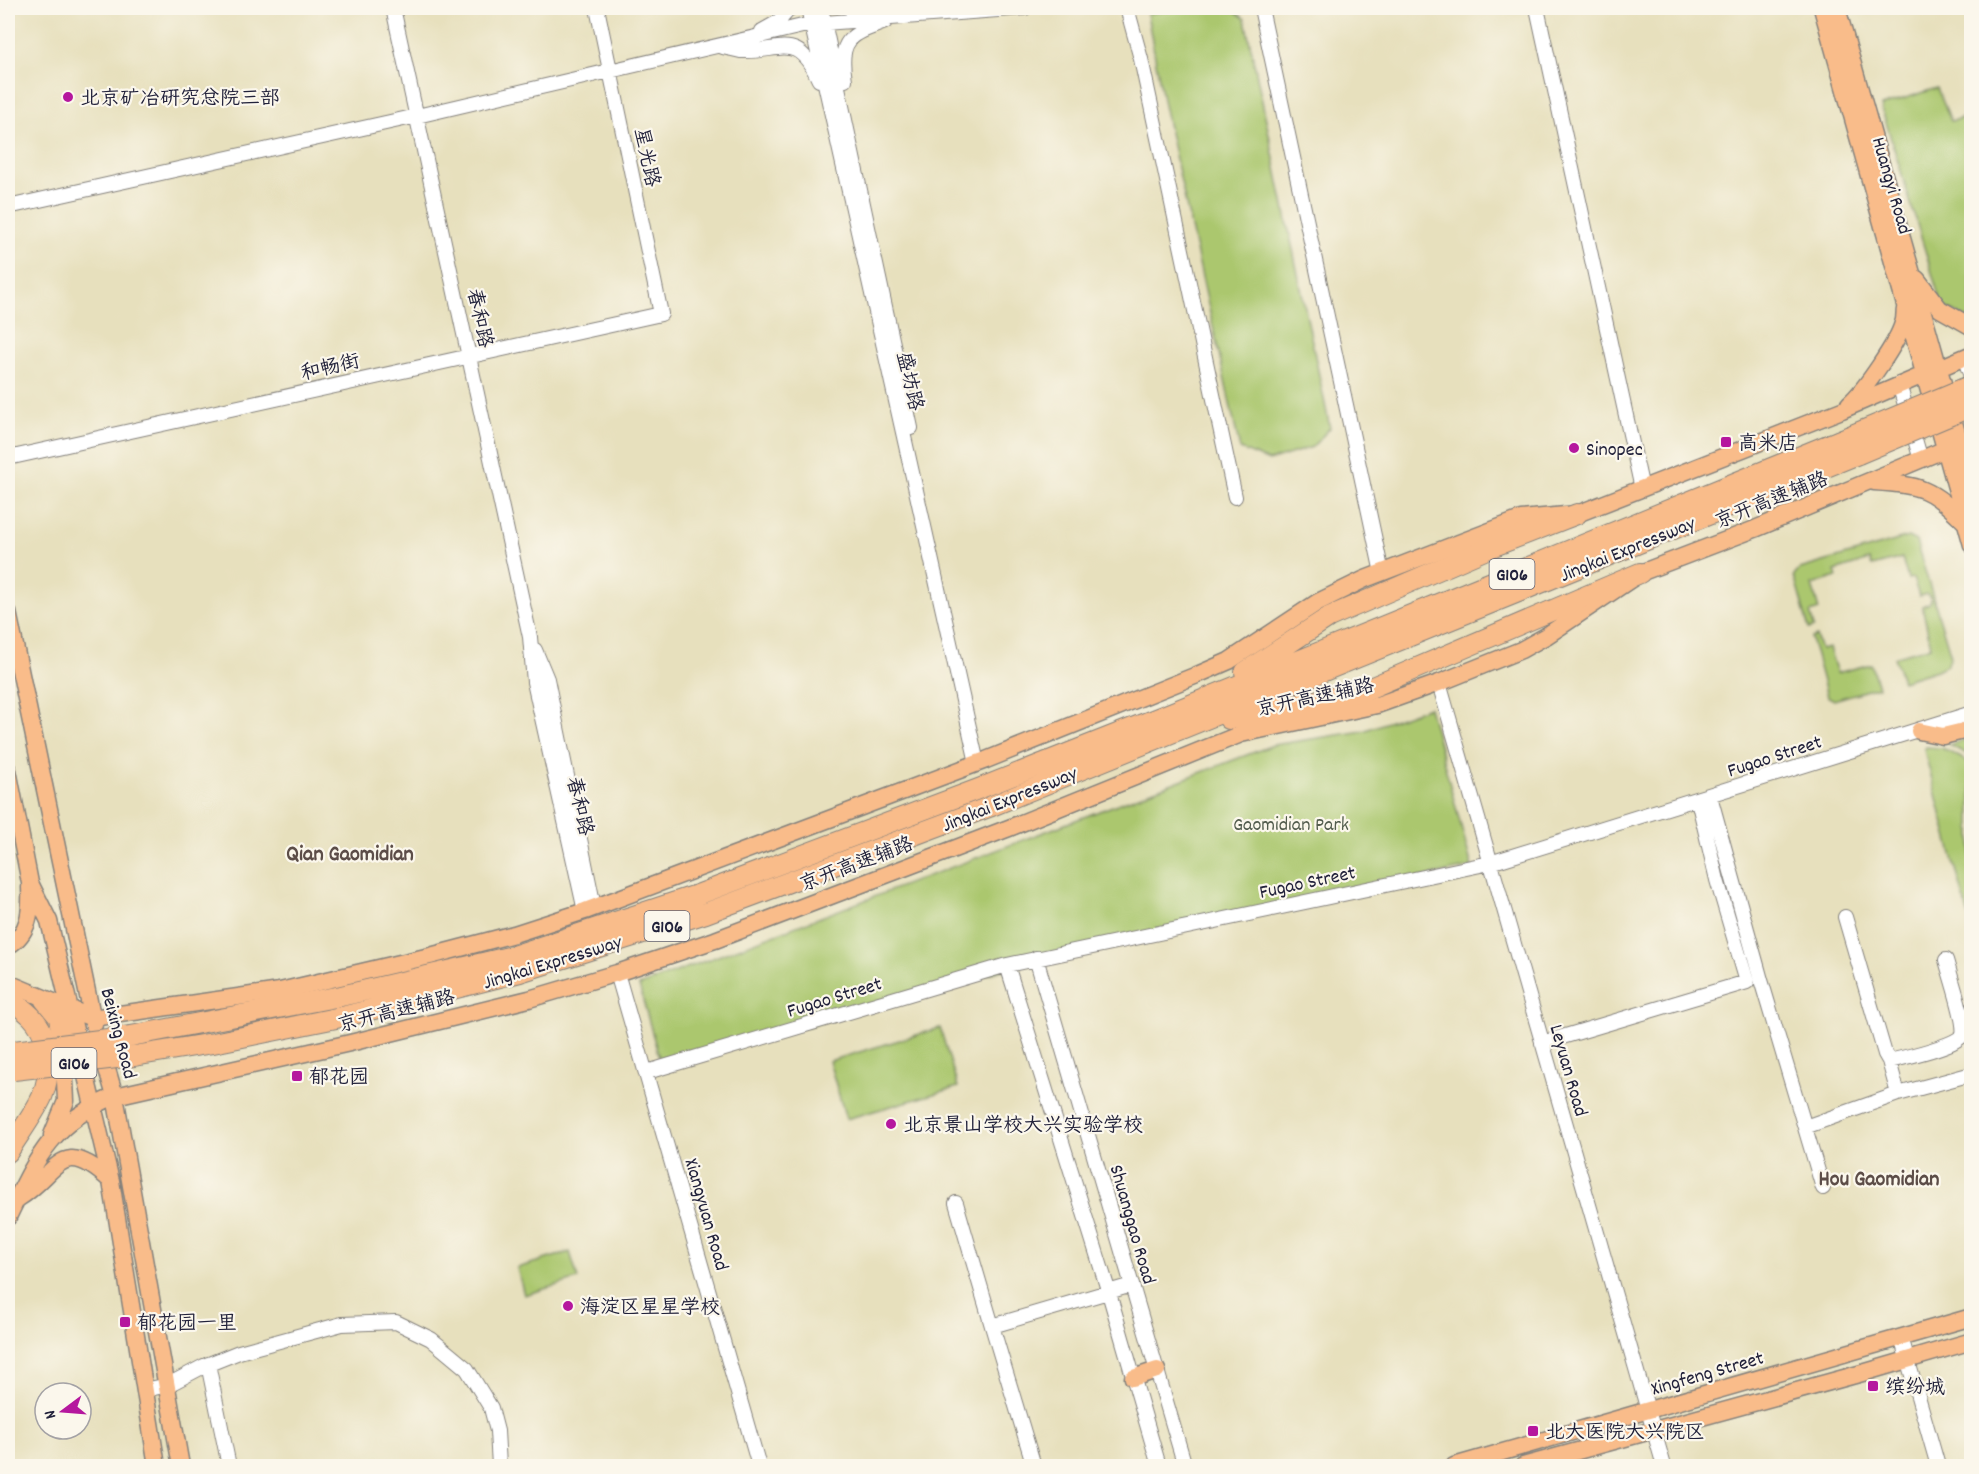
<svg xmlns="http://www.w3.org/2000/svg" width="1979" height="1474" font-family="Dekko,'LXGW WenKai TC',sans-serif">
	<rect width="100%" height="100%" fill="#fbf7ec"/>
	<filter id="ink" filterUnits="userSpaceOnUse"><feTurbulence type="fractalNoise" baseFrequency=".0167" numOctaves="2"/><feDisplacementMap in="SourceGraphic" scale="12" xChannelSelector="R" yChannelSelector="G"/><feConvolveMatrix kernelMatrix="1 2 1 2 8 2 1 2 1" color-interpolation-filters="sRGB"/></filter>
	<filter id="wash" filterUnits="userSpaceOnUse"><feTurbulence type="fractalNoise" baseFrequency=".008" numOctaves="4" result="noise"/><feDisplacementMap in="SourceGraphic" scale="24" xChannelSelector="R" yChannelSelector="G"/><feGaussianBlur stdDeviation="1.35" result="paint"/><feColorMatrix in="noise" values="0 0 0 0 0 0 0 0 0 0 0 0 0 0 0 0 0 1.4 0 .05"/><feComposite in="paint" operator="in"/></filter>
	<g filter="url(#wash)">
		<rect width="100%" height="100%" fill="#e7e0bd"/>
		<path fill="#abc76e" stroke="#667454" stroke-width="1.5" d="M 1179,8 L 1231,8 L 1245,19 L 1330,428 L 1312,447 L 1269,461 L 1240,449 L 1164,105 L 1147,14 Z
			M 1937,88 L 1951,121 L 1971,116 L 1971,320 L 1942,306 L 1881,106 Z
			M 1908,537 L 1916,541 L 1951,656 L 1947,665 L 1937,670 L 1902,681 L 1894,657 L 1931,646 L 1922,606 L 1930,603 L 1931,598 L 1927,594 L 1919,596 L 1913,578 L 1908,579 L 1902,558 L 1872,566 L 1869,560 L 1835,571 L 1837,577 L 1812,585 L 1819,610 L 1810,613 L 1814,627 L 1809,629 L 1794,576 L 1800,569 Z
			M 1816,636 L 1821,650 L 1829,648 L 1837,673 L 1871,664 L 1878,687 L 1834,700 L 1827,696 L 1811,638 Z
			M 1429,707 L 1472,867 L 1072,950 L 662,1068 L 639,986 L 1273,745 L 1363,731 Z
			M 1971,738 L 1971,756 L 1949,745 Z
			M 1926,747 L 1942,748 L 1971,763 L 1971,925 L 1924,750 Z
			M 940,1028 L 958,1087 L 846,1119 L 829,1061 Z
			M 570,1252 L 578,1279 L 524,1295 L 517,1268 Z"/>
	</g>
	<g filter="url(#ink)">
		<g fill="none" stroke-linecap="round" stroke-linejoin="round">
			<defs>
				<path id="minor" d="M 393,8 L 530,637 L 534,682 L 585,911
					M 808,8 L 977,763
					M 821,8 L 911,428
					M 849,8 L 884,8
					M 1127,8 L 1141,59 L 1235,497
					M 1261,8 L 1382,573
					M 1537,8 L 1642,489
					M 762,31 L 778,22 L 790,8
					M 723,47 C 729,48 735,50 741,51 C 781,53 796,30 819,80
					M 845,80 C 838,39 850,35 885,22
					M 8,207 L 417,116 L 811,24 L 1025,8
					M 1964,357 L 1972,379
					M 1899,384 L 1921,460
					M 8,458 L 661,314 L 597,8
					M 535,650 L 547,679 L 594,907
					M 1439,683 L 1664,1466
					M 1710,796 L 1761,980 L 1823,1188
					M 1845,917 L 1885,1054 L 1889,1061 L 1898,1094 L 1972,1074
					M 1036,958 L 1185,1466
					M 1007,965 L 1109,1293 L 1159,1466
					M 617,973 L 759,1466
					M 1542,1043 L 1747,982 L 1717,880 L 1698,800
					M 1889,1061 C 1902,1058 1960,1045 1963,1034 C 1966,1022 1950,975 1946,960
					M 647,1072 L 1007,965 L 1490,863 L 1972,713
					M 1805,1127 L 1898,1094
					M 956,1203 L 992,1326 L 1132,1285
					M 992,1326 L 1034,1466
					M 1901,1337 L 1938,1466
					M 208,1364 L 229,1466
					M 145,1390 L 168,1385 L 204,1366 L 239,1352 L 342,1324 L 396,1322 L 431,1339 L 467,1369 L 491,1408 L 497,1431 L 499,1466"/>
				<path id="major" d="M 1822,8 L 1972,545
					M 1837,8 L 1972,486
					M 1917,279 L 1940,309 L 1972,327
					M 1849,404 C 1864,391 1898,342 1903,323 C 1905,319 1904,313 1905,309
					M 1874,482 C 1921,485 1931,488 1965,522
					M 8,612 L 94,1025
					M 1919,731 L 1943,736 L 1972,729
					M 8,770 L 30,883 L 49,921 L 111,1181 L 157,1466
					M 8,946 C 30,933 31,911 30,887
					M 8,983 L 92,1018 L 280,991 L 430,956 L 514,934 L 585,911 L 986,760 L 1197,675 L 1229,661 L 1318,602 L 1365,579 L 1521,519 L 1577,514 L 1842,410 L 1972,354
					M 43,1001 L 57,1018 L 64,1059 L 66,1101 L 52,1135
					M 101,1049 L 115,1096 L 181,1466
					M 19,1198 C 59,1173 60,1134 111,1181
					M 8,1217 C 37,1157 51,1123 115,1096 L 350,1043 L 529,999 L 617,973 L 715,940 L 1009,828 L 1241,734 L 1377,705 L 1439,683 L 1521,650 L 1546,636 L 1640,573 L 1755,529 L 1972,438
					M 1133,1378 L 1157,1370
					M 1454,1466 L 1972,1317
					M 1523,1466 L 1866,1372 L 1972,1341"/>
				<path id="highway" d="M 1245,672 L 1329,617 L 1489,548 L 1577,514
					M 1229,719 L 1363,691 L 1640,573
					M 8,999 C 18,1005 29,1012 36,1022 C 51,1041 51,1075 42,1097 C 33,1116 19,1134 8,1152
					M 131,1036 L 341,996 L 513,956 L 697,895 L 981,788 L 1173,712 L 1850,436
					M 134,1056 L 213,1043 L 346,1016 L 520,972 L 706,913 L 989,807 L 1858,454"/>
			</defs>
			<use href="#minor" stroke="#84817c" stroke-width="16"/>
			<use href="#major" stroke="#84817c" stroke-width="19"/>
			<use href="#highway" stroke="#84817c" stroke-width="22"/>
			<use href="#minor" stroke="#fff" stroke-width="14"/>
			<use href="#major" stroke="#f9bc8a" stroke-width="16"/>
			<use href="#highway" stroke="#f9bc8a" stroke-width="20"/>
			<defs>
				<path id="highway-bridge" d="M 1850,436 L 1972,385
					M 1858,454 L 1972,406
					M 14,1051 L 131,1036
					M 14,1070 L 134,1056"/>
			</defs>
			<use href="#highway-bridge" stroke="#84817c" stroke-width="22" stroke-linecap="butt"/>
			<use href="#highway-bridge" stroke="#f9bc8a" stroke-width="20"/>
		</g>
	</g>
	<g fill="#b5179e" stroke="#fbf7ec" stroke-width="2">
		<circle cx="68" cy="97" r="6"/>
		<rect x="1720" y="436" width="12" height="12" rx="3"/>
		<circle cx="1574" cy="448" r="6"/>
		<rect x="291" y="1070" width="12" height="12" rx="3"/>
		<circle cx="891" cy="1124" r="6"/>
		<circle cx="568" cy="1306" r="6"/>
		<rect x="119" y="1316" width="12" height="12" rx="3"/>
		<rect x="1867" y="1380" width="12" height="12" rx="3"/>
		<rect x="1527" y="1425" width="12" height="12" rx="3"/>
	</g>
	<g text-anchor="middle" stroke-width="4.5" stroke-linejoin="round" paint-order="stroke">
		<g fill="#fbf7ec" stroke="#636270" stroke-width="1.5">
			<rect x="1489.5" y="559" width="45" height="30" rx="4.5"/>
			<rect x="644.5" y="911" width="45" height="30" rx="4.5"/>
			<rect x="51.5" y="1048" width="45" height="30" rx="4.5"/>
		</g>
		<g font-size="18" font-weight="bold" fill="#22223b">
			<text x="1512" y="580">G106</text>
			<text x="667" y="932">G106</text>
			<text x="74" y="1069">G106</text>
		</g>
		<g font-size="20" fill="#22223b" stroke="#fbf7ec" text-anchor="start">
			<text x="80" y="104">北京矿冶研究总院三部</text>
			<text x="1738" y="449">高米店</text>
			<text x="1586" y="455">Sinopec</text>
			<text x="309" y="1083">郁花园</text>
			<text x="903" y="1131">北京景山学校大兴实验学校</text>
			<text x="580" y="1313">海淀区星星学校</text>
			<text x="137" y="1329">郁花园一里</text>
			<text x="1885" y="1393">缤纷城</text>
			<text x="1545" y="1438">北大医院大兴院区</text>
		</g>
		<g font-size="20" fill="#22223b" stroke="#fbf7ec">
			<text transform="translate(648 157) rotate(78)" y="7">星光路</text>
			<text transform="translate(1893 185) rotate(74)" y="7">Huangyi Road</text>
			<text transform="translate(481 318) rotate(78)" y="7">春和路</text>
			<text transform="translate(330 366) rotate(-13)" y="7">和畅街</text>
			<text transform="translate(911 381) rotate(77)" y="7">盛坊路</text>
			<text transform="translate(1771 499) rotate(-22)" y="7">京开高速辅路</text>
			<text transform="translate(1627 548) rotate(-22)" y="7">Jingkai Expressway</text>
			<text transform="translate(1315 696) rotate(-12)" y="7">京开高速辅路</text>
			<text transform="translate(1774 755) rotate(-18)" y="7">Fugao Street</text>
			<text transform="translate(1009 798) rotate(-22)" y="7">Jingkai Expressway</text>
			<text transform="translate(581 806) rotate(77)" y="7">春和路</text>
			<text transform="translate(856 863) rotate(-21)" y="7">京开高速辅路</text>
			<text transform="translate(1307 881) rotate(-12)" y="7">Fugao Street</text>
			<text transform="translate(552 961) rotate(-17)" y="7">Jingkai Expressway</text>
			<text transform="translate(834 996) rotate(-17)" y="7">Fugao Street</text>
			<text transform="translate(396 1010) rotate(-14)" y="7">京开高速辅路</text>
			<text transform="translate(120 1033) rotate(75)" y="7">Beixing Road</text>
			<text transform="translate(1570 1070) rotate(74)" y="7">Leyuan Road</text>
			<text transform="translate(708 1214) rotate(74)" y="7">Xiangyuan Road</text>
			<text transform="translate(1134 1224) rotate(74)" y="7">Shuanggao Road</text>
			<text transform="translate(1707 1372) rotate(-16)" y="7">Xingfeng Street</text>
		</g>
		<g font-size="20" fill="#525c4d" stroke="#fbf7ec">
			<text x="1291" y="830">Gaomidian Park</text>
		</g>
		<g font-size="22" font-weight="bold" fill="#5c4d48" stroke="#fbf7ec">
			<text x="350" y="860">Qian Gaomidian</text>
			<text x="1879" y="1185">Hou Gaomidian</text>
		</g>
	</g>
	<rect width="1979" height="1474" fill="none" stroke="#fbf7ec" stroke-width="30"/>
	<g transform="translate(63 1411) rotate(254)"><circle r="28" fill="#fbf7ec" stroke="#a4a2a5" stroke-width="1.5"/>
	<path d="M0-4.5L10 22L0 15L-10 22Z" fill="#b5179e"/>
	<text y="-9" font-size="16" font-weight="bold" text-anchor="middle" fill="#22223b">N</text>
	</g>
</svg>
